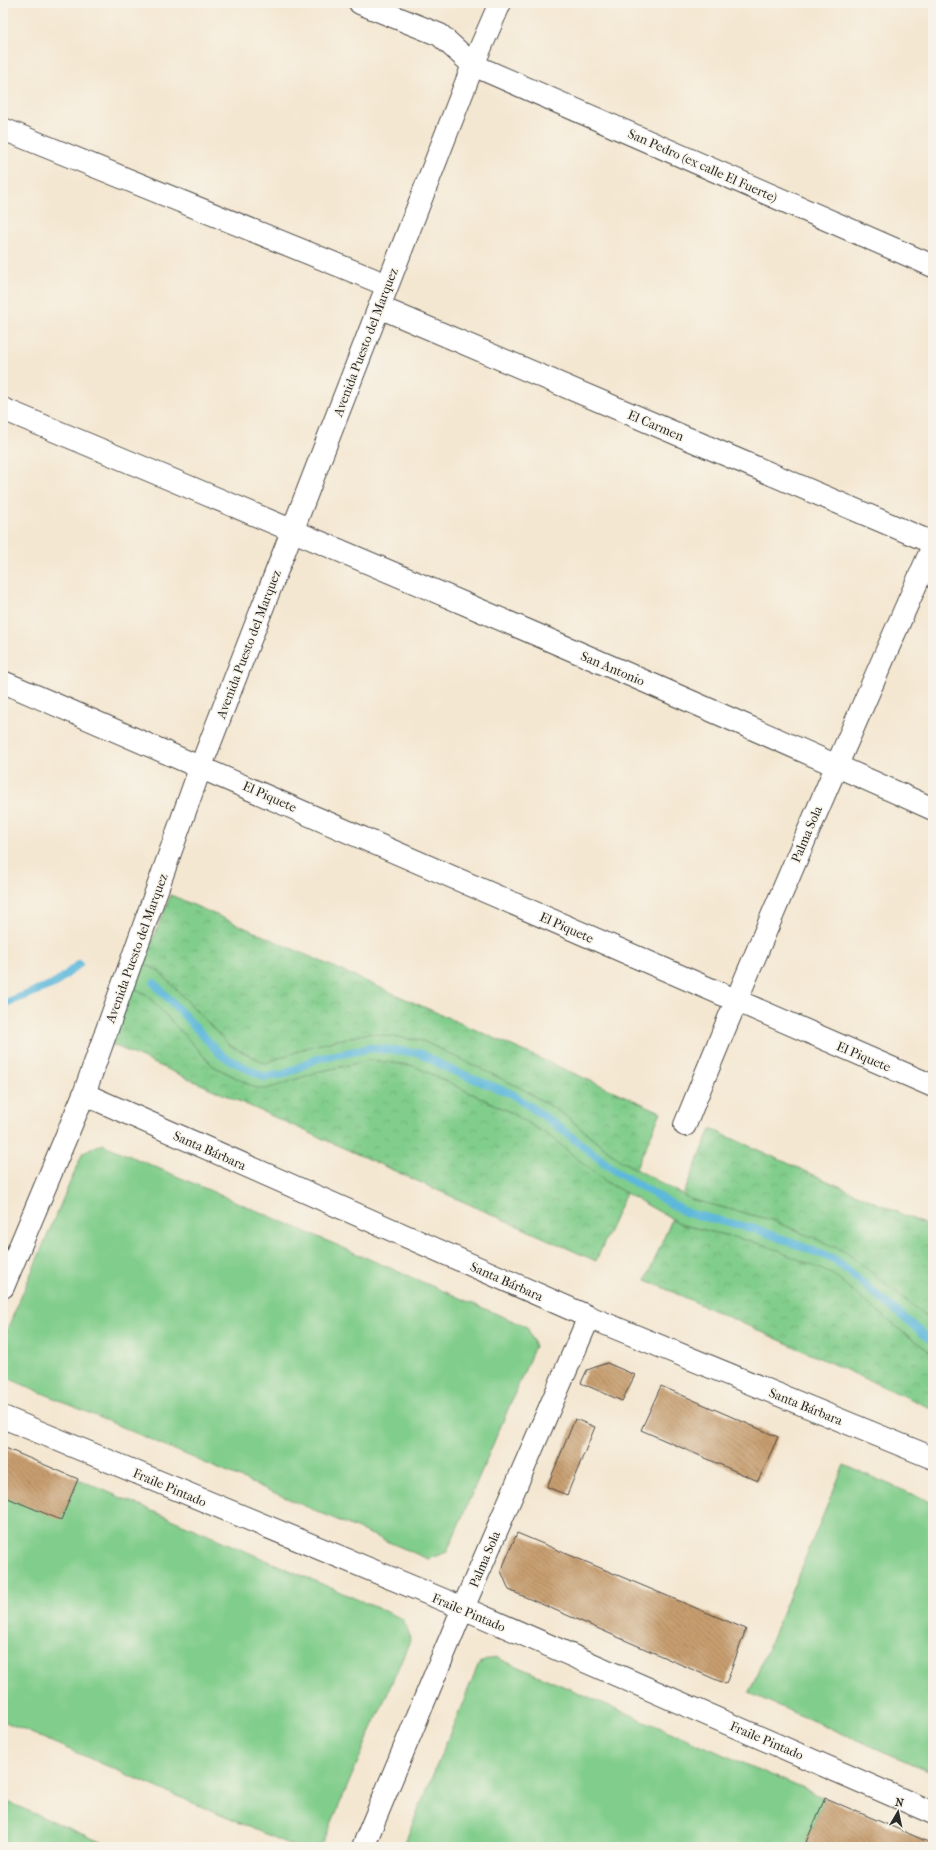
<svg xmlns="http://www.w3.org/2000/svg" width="936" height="1850" font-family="'IM FELL French Canon',serif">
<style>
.green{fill:#81cd8b;stroke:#567c5b}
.park{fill:url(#park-crowns);stroke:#567c5b}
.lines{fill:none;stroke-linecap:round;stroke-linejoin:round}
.stream{stroke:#5db8db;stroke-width:8}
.building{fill:url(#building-back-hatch)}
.minor-casing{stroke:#494744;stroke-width:24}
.minor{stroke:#fff;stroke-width:22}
.labels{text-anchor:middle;stroke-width:3;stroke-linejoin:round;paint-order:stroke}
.street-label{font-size:13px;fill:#2b2b2b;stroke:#f7f3e8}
</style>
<defs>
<pattern id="park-crowns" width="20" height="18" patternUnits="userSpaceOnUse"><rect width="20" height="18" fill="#81cd8b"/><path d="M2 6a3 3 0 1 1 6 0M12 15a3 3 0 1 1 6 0" fill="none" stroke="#70b078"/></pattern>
<pattern id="building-back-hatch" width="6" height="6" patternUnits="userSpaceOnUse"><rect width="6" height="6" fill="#c79e6f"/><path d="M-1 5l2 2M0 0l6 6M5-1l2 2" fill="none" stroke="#a2815b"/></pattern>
</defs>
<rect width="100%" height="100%" fill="#f7f3e8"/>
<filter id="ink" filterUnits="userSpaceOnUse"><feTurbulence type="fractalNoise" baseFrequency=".025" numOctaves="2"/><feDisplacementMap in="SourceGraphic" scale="8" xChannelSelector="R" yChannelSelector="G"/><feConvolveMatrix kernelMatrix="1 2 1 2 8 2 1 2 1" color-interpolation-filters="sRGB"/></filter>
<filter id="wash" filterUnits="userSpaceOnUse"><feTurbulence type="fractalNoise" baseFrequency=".012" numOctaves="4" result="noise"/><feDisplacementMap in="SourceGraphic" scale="16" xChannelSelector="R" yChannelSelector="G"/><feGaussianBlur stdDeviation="0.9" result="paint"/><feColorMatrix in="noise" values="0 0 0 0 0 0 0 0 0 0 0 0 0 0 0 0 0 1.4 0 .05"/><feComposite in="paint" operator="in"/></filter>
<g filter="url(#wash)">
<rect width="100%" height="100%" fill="#f4e7d1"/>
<!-- green -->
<path class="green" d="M 143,963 L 159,971 L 229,1045 L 265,1063 L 312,1046 L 369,1033 L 423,1041 L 519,1087 L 562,1113 L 620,1160 L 690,1199 L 772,1220 L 846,1252 L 933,1322 L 933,1354 L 905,1334 L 765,1245 L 683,1225 L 606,1182 L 548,1135 L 508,1111 L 414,1066 L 371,1060 L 318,1072 L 267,1090 L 258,1089 L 213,1066 L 146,994 L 133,988 Z
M 102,1144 L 527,1327 L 535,1346 L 447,1552 L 428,1559 L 3,1376 L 3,1339 L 83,1152 Z
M 844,1465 L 933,1503 L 933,1773 L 749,1693 Z
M 78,1479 L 403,1619 L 411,1638 L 323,1843 L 313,1847 L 295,1847 L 3,1721 L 3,1496 L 61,1519 Z
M 495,1657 L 825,1798 L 806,1841 L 819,1847 L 403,1847 L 479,1663 Z
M 3,1800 L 112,1847 L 3,1847 Z"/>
<!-- park -->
<path class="park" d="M 171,895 L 661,1112 L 636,1169 L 620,1160 L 562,1113 L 519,1087 L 423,1041 L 369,1033 L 312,1046 L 265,1063 L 229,1045 L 159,971 L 143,963 Z
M 133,988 L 146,994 L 213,1066 L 258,1089 L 267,1089 L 318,1072 L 371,1060 L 414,1066 L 508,1111 L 548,1135 L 606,1182 L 626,1193 L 596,1261 L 111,1044 Z
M 711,1129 L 933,1228 L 933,1322 L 846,1252 L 772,1220 L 690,1199 L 683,1195 Z
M 672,1219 L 683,1225 L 765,1245 L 832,1274 L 905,1334 L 933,1354 L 933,1409 L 646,1280 Z"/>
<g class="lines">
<!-- stream -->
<path class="stream" d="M 154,983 L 222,1056 L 264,1077 L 285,1074 L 316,1059 L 371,1048 L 420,1053 L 449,1069 L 512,1094 L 555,1124 L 618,1173 L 687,1213 L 759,1230 L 834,1259 L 933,1342
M 3,1004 L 56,983 L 79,964"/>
</g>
<g id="blocks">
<!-- building -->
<path class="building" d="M 607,1363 L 635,1375 L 622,1401 L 581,1383 L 587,1370 Z
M 661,1386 L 778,1437 L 758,1481 L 641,1430 Z
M 575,1419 L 595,1427 L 567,1495 L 547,1487 Z
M 3,1447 L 78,1479 L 61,1520 L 3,1496 Z
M 517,1533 L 746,1629 L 726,1684 L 509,1590 L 501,1571 Z
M 825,1798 L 933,1844 L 933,1847 L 819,1847 L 806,1842 Z"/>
</g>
</g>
<g filter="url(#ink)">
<use href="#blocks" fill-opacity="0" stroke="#494744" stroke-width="1"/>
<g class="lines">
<!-- minor casing -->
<g class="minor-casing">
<path id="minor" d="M 360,3 L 440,35 L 473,65 L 933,266
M 3,129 L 387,285
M 379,307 L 933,543
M 3,409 C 314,539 625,670 933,809
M 3,682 C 314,814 622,953 933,1086
M 84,1094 L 589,1317 L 933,1458
M 685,1125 C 764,930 848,738 933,546
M 3,1287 L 84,1094 L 201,766 L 473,65 L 500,3
M 3,1417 L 463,1608 L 933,1813
M 363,1847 L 463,1608 L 589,1317"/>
</g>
<!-- minor -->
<use href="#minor" class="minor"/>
</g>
</g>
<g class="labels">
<!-- street labels -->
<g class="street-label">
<text transform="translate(703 165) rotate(24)" y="5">San Pedro (ex calle El Fuerte)</text>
<text transform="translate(365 342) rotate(-69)" y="5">Avenida Puesto del Marquez</text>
<text transform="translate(656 425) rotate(23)" y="5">El Carmen</text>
<text transform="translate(248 644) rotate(-69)" y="5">Avenida Puesto del Marquez</text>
<text transform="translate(613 668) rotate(23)" y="5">San Antonio</text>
<text transform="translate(270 796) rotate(24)" y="5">El Piquete</text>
<text transform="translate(806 834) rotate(-67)" y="5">Palma Sola</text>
<text transform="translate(567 927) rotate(24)" y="5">El Piquete</text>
<text transform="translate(136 948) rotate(-70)" y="5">Avenida Puesto del Marquez</text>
<text transform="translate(864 1056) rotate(23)" y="5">El Piquete</text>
<text transform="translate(210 1150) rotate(24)" y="5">Santa Bárbara</text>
<text transform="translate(507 1281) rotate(24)" y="5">Santa Bárbara</text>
<text transform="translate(806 1406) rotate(22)" y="5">Santa Bárbara</text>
<text transform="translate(170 1487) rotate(23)" y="5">Fraile Pintado</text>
<text transform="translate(484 1559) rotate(-67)" y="5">Palma Sola</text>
<text transform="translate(469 1612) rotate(23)" y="5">Fraile Pintado</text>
<text transform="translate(767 1740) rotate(23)" y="5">Fraile Pintado</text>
</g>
</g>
<!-- margin -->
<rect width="936" height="1850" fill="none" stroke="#f7f3e8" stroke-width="16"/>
<!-- north arrow -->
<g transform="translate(898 1812) rotate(9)" stroke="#f7f3e8" stroke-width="3" paint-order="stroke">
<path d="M0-3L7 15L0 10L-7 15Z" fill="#2b2b2b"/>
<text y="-6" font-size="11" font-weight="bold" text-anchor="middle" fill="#2b2b2b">N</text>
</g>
</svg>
